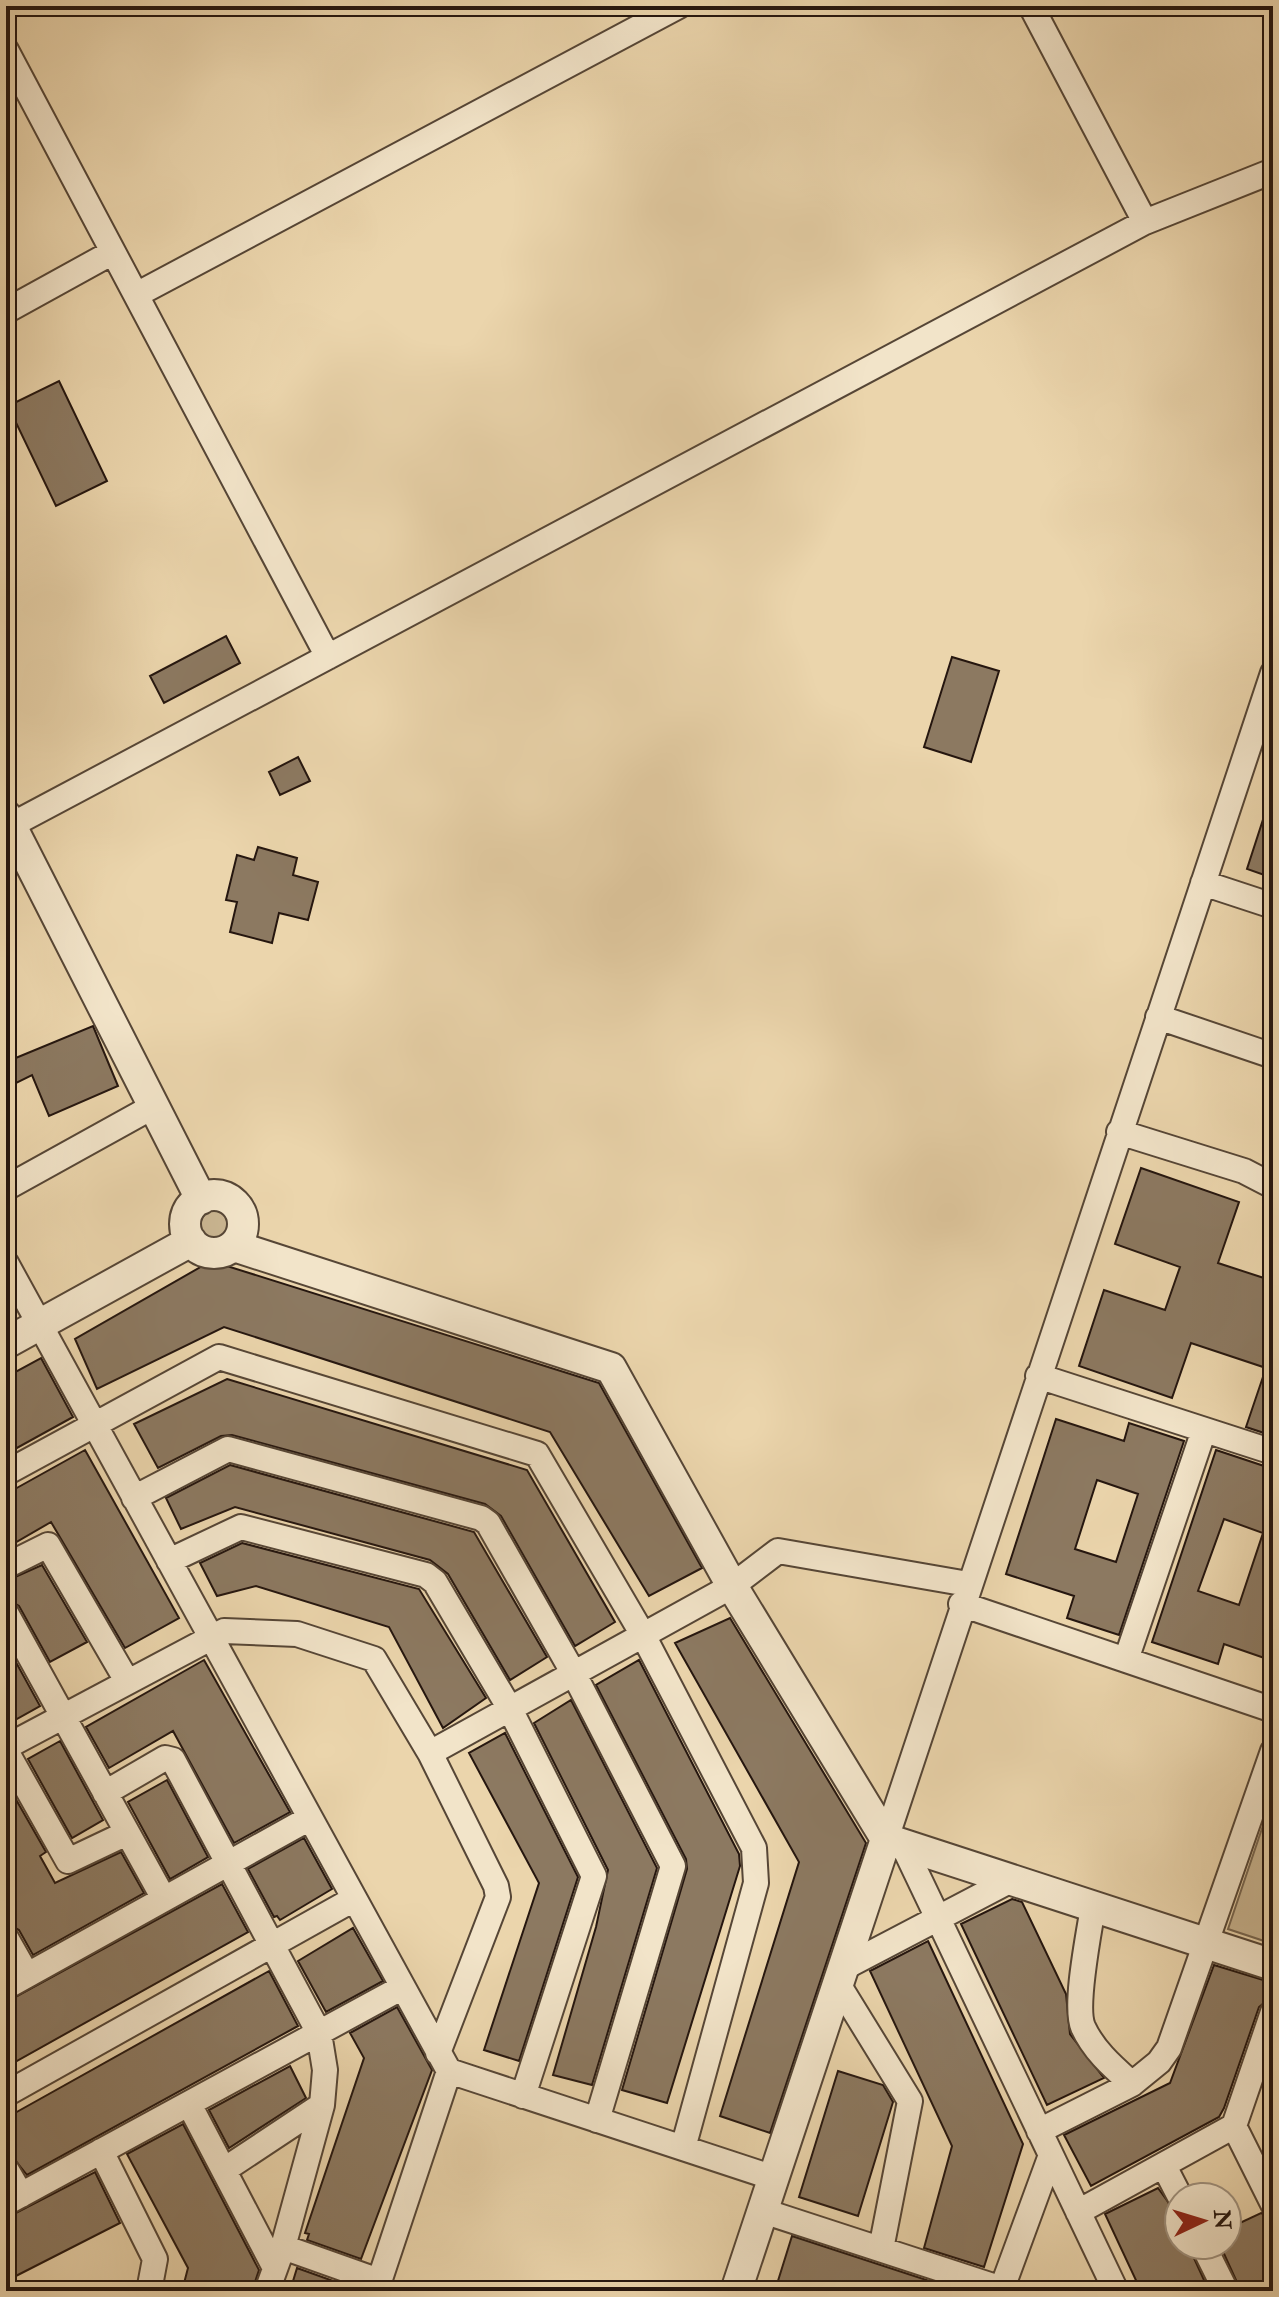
<svg xmlns="http://www.w3.org/2000/svg" width="1279" height="2297" font-family="'IM FELL Double Pica',serif">
<style>
.green{fill:#c9b591;stroke:#776650;stroke-width:2}
.building{fill:#8c7961;stroke:#25160f;stroke-width:2;fill-rule:evenodd}
.lines{fill:none;stroke-linecap:round;stroke-linejoin:round}
.minor-casing{stroke:#564636;stroke-width:28}
.tertiary-casing{stroke:#564636;stroke-width:34}
.minor{stroke:#f2e4c9;stroke-width:24}
.tertiary{stroke:#f2e4c9;stroke-width:30}
</style>
<rect width="100%" height="100%" fill="#ebd5ac"/>
<filter id="stains"><feTurbulence type="fractalNoise" baseFrequency=".0025" numOctaves="4"/><feColorMatrix values="0 0 0 0 .2 0 0 0 0 .09 0 0 0 0 .02 0 0 0 .5 -.17"/></filter>
<radialGradient id="worn" r=".72"><stop offset=".6" stop-color="#630" stop-opacity="0"/><stop offset="1" stop-color="#630" stop-opacity=".3"/></radialGradient>
<!-- green -->
<path class="green" d="M200 1226a16 16 0 1 1 32 0a16 16 0 1 1-32 0Z
M 1273,1796 L 1273,1944 L 1228,1929 Z"/>
<!-- building -->
<path class="building" d="M 59,381 L 107,481 L 56,506 L 8,406 Z
M 226,636 L 240,663 L 164,703 L 150,676 Z
M 952,657 L 999,671 L 971,762 L 924,747 Z
M 298,757 L 310,781 L 280,795 L 269,772 Z
M 1270,798 L 1273,798 L 1273,878 L 1247,869 Z
M 258,847 L 297,858 L 293,875 L 318,882 L 308,920 L 279,913 L 272,943 L 230,932 L 237,902 L 226,900 L 237,855 L 254,860 Z
M 93,1026 L 118,1086 L 49,1116 L 32,1075 L 6,1088 L 6,1062 Z
M 1141,1168 L 1239,1202 L 1218,1263 L 1273,1281 L 1273,1436 L 1246,1427 L 1266,1368 L 1191,1343 L 1172,1398 L 1079,1366 L 1104,1290 L 1165,1310 L 1180,1267 L 1115,1244 Z
M 211,1261 L 599,1383 L 702,1568 L 649,1596 L 550,1432 L 224,1327 L 97,1389 L 75,1339 Z
M 41,1358 L 73,1417 L 6,1454 L 6,1377 Z
M 227,1379 L 527,1470 L 615,1622 L 575,1646 L 501,1516 L 485,1504 L 232,1435 L 221,1436 L 158,1468 L 134,1424 Z
M 1056,1419 L 1124,1441 L 1129,1423 L 1184,1441 L 1119,1635 L 1067,1618 L 1074,1596 L 1006,1574 ZM 1097,1480 L 1138,1494 L 1116,1562 L 1075,1549 Z
M 85,1450 L 179,1618 L 125,1648 L 51,1522 L 6,1548 L 6,1494 Z
M 1216,1450 L 1273,1469 L 1273,1661 L 1224,1644 L 1218,1664 L 1152,1642 ZM 1224,1519 L 1263,1533 L 1239,1605 L 1198,1591 Z
M 230,1465 L 474,1532 L 547,1657 L 510,1680 L 448,1574 L 430,1560 L 235,1507 L 181,1529 L 166,1498 Z
M 242,1543 L 419,1589 L 486,1698 L 443,1728 L 389,1627 L 256,1586 L 217,1596 L 200,1563 Z
M 42,1565 L 87,1642 L 50,1662 L 19,1606 L 6,1598 L 6,1581 Z
M 730,1618 L 866,1843 L 770,2133 L 720,2116 L 799,1862 L 675,1643 Z
M 6,1644 L 40,1706 L 6,1725 Z
M 204,1660 L 290,1812 L 234,1843 L 173,1731 L 109,1768 L 86,1727 Z
M 639,1660 L 739,1854 L 740,1866 L 667,2103 L 622,2090 L 687,1869 L 686,1859 L 596,1685 Z
M 571,1700 L 657,1868 L 592,2085 L 553,2075 L 596,1927 L 608,1870 L 534,1723 Z
M 505,1733 L 578,1877 L 519,2061 L 484,2050 L 539,1883 L 469,1753 Z
M 60,1741 L 103,1820 L 72,1838 L 28,1759 Z
M 167,1780 L 208,1857 L 170,1879 L 128,1802 Z
M 6,1782 L 46,1852 L 40,1856 L 55,1883 L 121,1852 L 144,1893 L 33,1955 L 19,1930 L 6,1923 Z
M 304,1838 L 332,1889 L 280,1920 L 277,1916 L 274,1917 L 248,1869 Z
M 222,1884 L 248,1932 L 6,2067 L 6,2002 Z
M 1012,1899 L 1022,1902 L 1066,1994 L 1070,2034 L 1104,2078 L 1047,2105 L 961,1924 Z
M 353,1928 L 383,1981 L 326,2012 L 298,1961 Z
M 928,1941 L 1023,2144 L 984,2267 L 924,2248 L 952,2146 L 870,1971 Z
M 1214,1965 L 1273,1983 L 1270,1998 L 1259,2007 L 1224,2108 L 1219,2117 L 1091,2186 L 1064,2135 L 1170,2083 Z
M 269,1971 L 298,2026 L 27,2175 L 11,2155 L 6,2147 L 6,2118 Z
M 397,2007 L 432,2070 L 361,2259 L 307,2240 L 309,2234 L 305,2233 L 364,2058 L 350,2033 Z
M 290,2066 L 306,2098 L 229,2148 L 209,2110 Z
M 838,2071 L 883,2085 L 893,2102 L 858,2216 L 799,2197 Z
M 183,2124 L 259,2270 L 252,2291 L 182,2291 L 188,2268 L 127,2154 Z
M 95,2172 L 120,2223 L 6,2281 L 6,2218 Z
M 1158,2188 L 1179,2217 L 1179,2245 L 1188,2245 L 1209,2291 L 1141,2291 L 1105,2214 Z
M 1261,2213 L 1273,2219 L 1273,2291 L 1241,2291 L 1220,2245 L 1227,2245 L 1227,2229 Z
M 792,2236 L 960,2291 L 799,2291 L 777,2284 Z
M 297,2268 L 361,2291 L 290,2291 Z"/>
<g class="lines">
<!-- minor casing -->
<g class="minor-casing">
<path id="minor" d="M 1031,6 L 1145,222
M 6,50 L 328,657
M 136,295 L 679,6
M 6,311 L 113,252
M 6,828 L 1145,222 L 1273,171
M 1203,883 L 1273,906
M 1158,1017 L 1273,1056
M 1119,1132 L 1244,1171 L 1273,1186
M 6,1188 L 154,1106
M 6,1263 L 449,2071 L 774,2178
M 1038,1376 L 1273,1452
M 6,1473 L 219,1357 L 537,1454 L 643,1635 L 754,1848 L 756,1883 L 683,2148
M 134,1498 L 228,1449 L 481,1518 L 488,1523 L 574,1674 L 673,1866 L 597,2120
M 169,1561 L 241,1527 L 426,1575 L 435,1582 L 510,1709 L 594,1876 L 523,2096
M 6,1566 L 48,1545 L 127,1681
M 961,1604 L 1273,1710
M 6,1613 L 164,1899
M 1126,1660 L 1204,1430
M 6,1747 L 224,1631 L 297,1634 L 374,1659 L 430,1753 L 496,1886 L 498,1897 L 438,2053
M 6,1751 L 68,1861 L 127,1833
M 430,1753 L 732,1586 L 778,1551 L 968,1584
M 105,1793 L 165,1758 L 173,1760 L 319,2033 L 325,2070 L 322,2105 L 283,2247 L 267,2291
M 886,1839 L 1273,673
M 902,1843 L 1116,2291
M 6,1938 L 27,1975
M 843,1968 L 1011,1880
M 838,1984 L 910,2101 L 881,2249
M 6,1987 L 310,1818
M 1132,2084 L 1159,2062 L 1169,2048 L 1273,1751
M 6,2094 L 354,1899
M 189,2104 L 275,2268
M 1234,2126 L 1273,2204
M 1039,2131 L 1132,2084 C 1113,2067 1094,2051 1083,2027 C 1074,2006 1089,1933 1093,1907
M 101,2151 L 155,2259 L 149,2291
M 1164,2166 L 1180,2197
M 6,2169 L 21,2195
M 224,2170 L 322,2105
M 6,2203 L 403,1987
M 763,2211 L 1002,2289
M 1078,2212 L 1234,2126 L 1273,2012
M 1203,2245 L 1226,2291
M 283,2247 L 379,2281
M 376,2291 L 449,2071
M 1001,2291 L 1051,2155"/>
</g>
<!-- tertiary casing -->
<g class="tertiary-casing">
<path id="tertiary" d="M 6,816 L 201,1199
M185 1224a29 29 0 1 1 58 0a29 29 0 1 1-58 0Z
M 234,1246 L 611,1368 L 732,1586 L 886,1839 L 1273,1965
M 6,1343 L 191,1241
M 736,2291 L 886,1839"/>
</g>
<!-- minor -->
<use href="#minor" class="minor"/>
<!-- tertiary -->
<use href="#tertiary" class="tertiary"/>
</g>
<!-- margin -->
<rect width="1279" height="2297" fill="none" stroke="#ebd5ac" stroke-width="32"/>
<rect x="8" y="8" width="1263" height="2281" fill="none" stroke="#25160f" stroke-width="4"/>
<rect x="16" y="16" width="1247" height="2265" fill="none" stroke="#25160f" stroke-width="2"/>
<!-- north arrow -->
<g transform="translate(1203 2221) rotate(86)"><circle r="38" fill="#f2e4c9" stroke="#a0927f" stroke-width="2"/>
<path d="M0-6L14 30L0 20L-14 30Z" fill="#8f2418"/>
<text y="-12" font-size="22" font-weight="bold" text-anchor="middle" fill="#25160f">N</text>
</g>
<rect width="100%" height="100%" filter="url(#stains)"/>
<rect width="100%" height="100%" fill="url(#worn)"/>
</svg>
